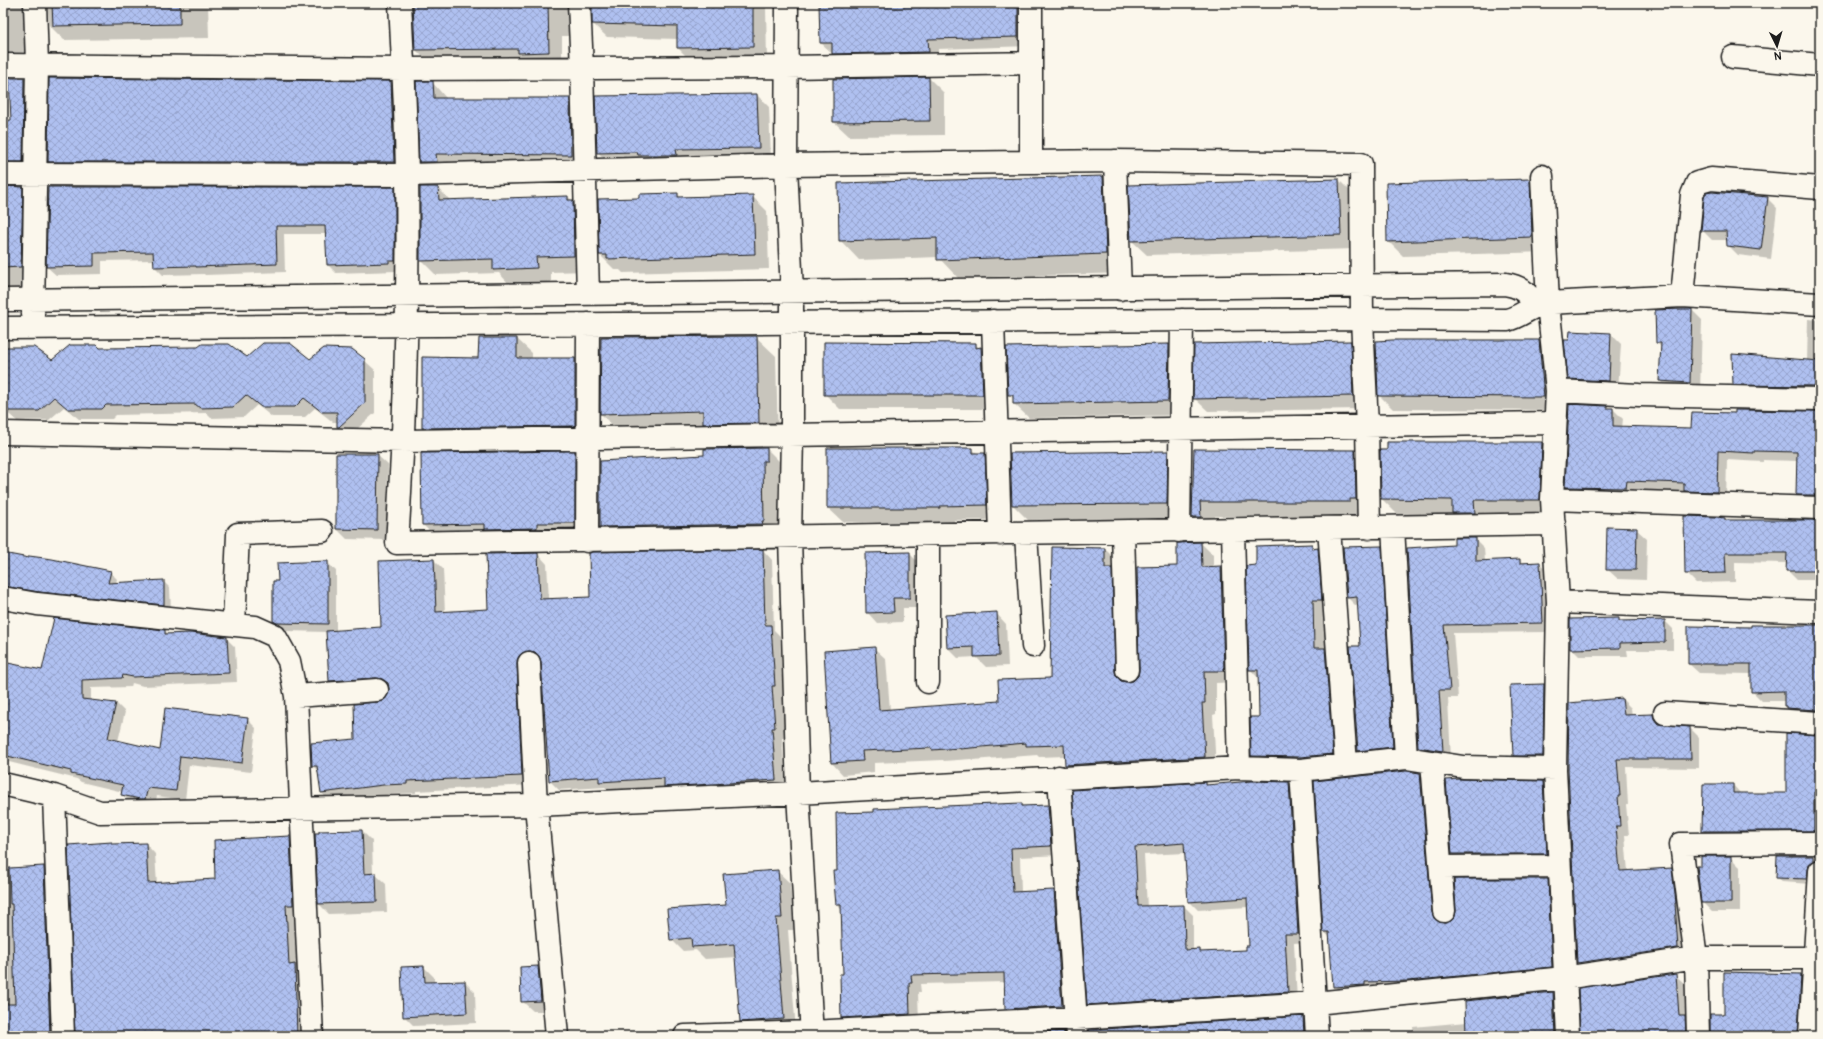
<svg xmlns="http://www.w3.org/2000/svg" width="1823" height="1039" font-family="Pangolin,sans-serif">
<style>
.shadow{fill:#0003;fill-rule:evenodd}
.building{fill:url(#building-cross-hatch);stroke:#1c1c1c;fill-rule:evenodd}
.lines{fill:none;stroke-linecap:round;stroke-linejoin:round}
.street-casing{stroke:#1c1c1c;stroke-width:25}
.street{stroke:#fbf7ec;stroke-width:22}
</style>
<defs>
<pattern id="building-cross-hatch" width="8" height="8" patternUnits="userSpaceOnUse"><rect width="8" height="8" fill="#afc0f0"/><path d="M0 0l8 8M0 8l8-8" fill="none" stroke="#96a4cd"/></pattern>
</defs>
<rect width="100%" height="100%" fill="#fbf7ec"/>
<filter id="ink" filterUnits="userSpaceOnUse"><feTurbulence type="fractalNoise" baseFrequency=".025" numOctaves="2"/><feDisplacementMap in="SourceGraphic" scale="8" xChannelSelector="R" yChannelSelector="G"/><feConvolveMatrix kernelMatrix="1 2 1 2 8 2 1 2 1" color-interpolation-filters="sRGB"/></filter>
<g filter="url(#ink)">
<!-- shadow -->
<path class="shadow" d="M 3,3 L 208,3 L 209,38 L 64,40 L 49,25 L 48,5 L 43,6 L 35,63 L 3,63 Z
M 414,3 L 584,3 L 580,36 L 562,36 L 562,65 L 429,63 L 416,50 Z
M 592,3 L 764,3 L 766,6 L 767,61 L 692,62 L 678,48 L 678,39 L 607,37 L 593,24 Z
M 820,3 L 1033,3 L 1028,46 L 938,49 L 938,62 L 843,63 L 821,43 Z
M 929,78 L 944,93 L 944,135 L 849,136 L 834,122 Z
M 24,79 L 29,84 L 27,166 L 10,166 L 5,161 L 3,122 L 12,121 Z
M 391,82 L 405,96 L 407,176 L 63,175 L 49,161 Z
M 432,82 L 447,99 L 570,99 L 585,114 L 586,169 L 435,177 L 420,162 Z
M 757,95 L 769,107 L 771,160 L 610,165 L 598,152 Z
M 1103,177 L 1122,196 L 1125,273 L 958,278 L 938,257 L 859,260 L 840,240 Z
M 1339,180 L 1354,195 L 1355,249 L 1147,255 L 1132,241 Z
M 1529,180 L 1544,195 L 1547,252 L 1403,256 L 1388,241 Z
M 3,188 L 22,188 L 32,198 L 31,291 L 3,291 Z
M 49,188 L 394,188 L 403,197 L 397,271 L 336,273 L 328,265 L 327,234 L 284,234 L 285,272 L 205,275 L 204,274 L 163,275 L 155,267 L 154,260 L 102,261 L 102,274 L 56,275 L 47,267 Z
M 438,188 L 450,200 L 568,197 L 588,216 L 589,271 L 551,272 L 551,283 L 509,284 L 499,273 L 436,275 L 421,260 Z
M 677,194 L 681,198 L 752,196 L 767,211 L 769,269 L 623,273 L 620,270 L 615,270 L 600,255 L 640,199 Z
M 1767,198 L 1777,208 L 1771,259 L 1738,255 L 1728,245 L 1727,240 L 1712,240 L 1702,230 Z
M 1692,310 L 1702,320 L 1700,393 L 1670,391 L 1660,381 L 1662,348 L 1657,343 Z
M 1808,319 L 1820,320 L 1820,395 L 1744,394 L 1734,384 L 1807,361 Z
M 1611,334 L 1621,344 L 1618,391 L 1579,389 L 1569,379 Z
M 756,337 L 776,356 L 778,442 L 620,433 L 601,414 Z
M 517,339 L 532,353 L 532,359 L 575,359 L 590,374 L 590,440 L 437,443 L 423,428 L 479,359 Z
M 1539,341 L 1552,355 L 1557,410 L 1393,409 L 1379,395 Z
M 1350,342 L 1363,355 L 1366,409 L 1208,411 L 1194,398 Z
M 975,344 L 996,363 L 997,409 L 840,409 L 825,394 Z
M 1169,345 L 1184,360 L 1183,415 L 1029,418 L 1014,404 L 1014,399 L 1009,394 Z
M 100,349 L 247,358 L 364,360 L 375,370 L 375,413 L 348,437 L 338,427 L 338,422 L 333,422 L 315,408 L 305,417 L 272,417 L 257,405 L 244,417 L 211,418 L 206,413 L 116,415 L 112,419 L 79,419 L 64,407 L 49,420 L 17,421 L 3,409 L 3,352 L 52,361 Z
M 1607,407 L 1613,409 L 1623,419 L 1622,428 L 1692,429 L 1736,414 L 1820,412 L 1820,505 L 1807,504 L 1797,494 L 1798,461 L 1763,460 L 1763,462 L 1727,460 L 1726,501 L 1694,500 L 1686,492 L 1636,491 L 1636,498 L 1576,496 L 1566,487 Z
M 1542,443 L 1557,458 L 1554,514 L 1468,528 L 1455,514 L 1397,514 L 1382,499 L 1388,451 Z
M 767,449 L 782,464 L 782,476 L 778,476 L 779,535 L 616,542 L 601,527 L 705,456 Z
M 972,449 L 978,454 L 984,454 L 999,469 L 1001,520 L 954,520 L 954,523 L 843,522 L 828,508 Z
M 1195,450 L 1355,451 L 1370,466 L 1364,517 L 1215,516 L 1215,532 L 1208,532 L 1193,517 Z
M 575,452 L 594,471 L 594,542 L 443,544 L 423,525 Z
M 1167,452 L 1182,467 L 1181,518 L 1028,520 L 1013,505 Z
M 377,455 L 388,465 L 386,540 L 347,539 L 337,529 Z
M 1724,519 L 1727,522 L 1820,521 L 1820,580 L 1797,580 L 1787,570 L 1788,563 L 1735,562 L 1735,582 L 1696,583 L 1686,573 Z
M 1636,529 L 1647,539 L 1646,580 L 1618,579 L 1607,569 Z
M 1475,539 L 1484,548 L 1485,561 L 1519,560 L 1524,564 L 1540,564 L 1549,572 L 1552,632 L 1453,633 L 1458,698 L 1448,698 L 1451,760 L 1428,756 L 1419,747 L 1455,546 Z
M 1201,543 L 1213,555 L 1213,568 L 1221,567 L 1233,579 L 1235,682 L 1216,683 L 1216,714 L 1213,715 L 1216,769 L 1077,777 L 1066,765 L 1065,756 L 1039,757 L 1037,755 L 973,760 L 971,759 L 944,761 L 943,760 L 874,763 L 874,772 L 843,775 L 832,763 L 874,648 L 886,659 L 890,710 L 1000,702 L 1051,679 L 1105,549 L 1117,561 L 1123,581 L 1126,683 L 1134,682 L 1139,677 L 1178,567 Z
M 1311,545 L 1332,564 L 1346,768 L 1266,770 L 1252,755 L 1260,718 L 1259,679 L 1250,669 L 1257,566 Z
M 1381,547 L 1389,554 L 1400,755 L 1367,758 L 1359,751 L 1361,647 L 1358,605 L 1356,606 L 1348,598 Z
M 763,550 L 772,560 L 774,630 L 780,636 L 785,738 L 782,738 L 786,790 L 610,792 L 605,787 L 559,790 L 550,781 L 542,661 L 539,660 L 531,785 L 416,791 L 416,793 L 393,794 L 331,803 L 322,793 L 319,772 L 313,766 L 356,740 L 379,703 L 385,701 L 389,695 L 390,687 L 340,690 L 330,681 L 327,632 L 286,631 L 274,621 L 279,582 L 327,562 L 336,571 L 336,631 L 382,628 L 434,560 L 443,569 L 445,613 L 489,610 L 538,554 L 547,564 L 549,600 L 591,598 Z
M 909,553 L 919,563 L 920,608 L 903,608 L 903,622 L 877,623 L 867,612 Z
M 3,554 L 110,572 L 117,579 L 116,583 L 163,581 L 170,588 L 171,611 L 3,595 Z
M 996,613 L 1006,624 L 1008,666 L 986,667 L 976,657 L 958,658 L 948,648 Z
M 3,614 L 7,618 L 3,637 Z
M 1619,619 L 1621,622 L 1665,621 L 1673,629 L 1673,650 L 1627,650 L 1628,656 L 1579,656 L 1571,648 L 1571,620 Z
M 1820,626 L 1820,719 L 1796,718 L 1785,705 L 1785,701 L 1762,701 L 1752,691 L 1752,674 L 1699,673 L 1689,664 L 1752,628 Z
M 165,631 L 169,635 L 226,638 L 235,647 L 237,682 L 143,686 L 132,683 L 131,687 L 91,688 L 91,701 L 116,703 L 125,712 L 118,741 L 161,751 L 247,719 L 256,728 L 251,772 L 189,765 L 185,800 L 157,796 L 154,807 L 131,803 L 122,794 L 123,792 L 81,782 L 77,779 L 9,762 L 8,767 L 3,765 L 3,663 L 43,671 Z
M 1544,685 L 1554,695 L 1552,766 L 1524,765 L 1514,755 Z
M 1622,699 L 1631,708 L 1632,716 L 1652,715 L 1662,725 L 1690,728 L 1699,737 L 1699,768 L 1626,767 L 1628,805 L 1626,805 L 1629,835 L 1625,835 L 1628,872 L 1671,869 L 1680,878 L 1687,957 L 1587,972 L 1578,963 L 1569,769 Z
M 1787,734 L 1820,736 L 1820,840 L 1712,841 L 1703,831 L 1733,785 L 1741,794 L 1787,794 Z
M 1420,774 L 1430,784 L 1441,923 L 1446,924 L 1547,880 L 1557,890 L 1562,976 L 1344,996 L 1334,986 L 1331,938 L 1324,932 Z
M 1543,782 L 1556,795 L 1559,866 L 1466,867 L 1453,854 Z
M 1206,783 L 1208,786 L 1289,783 L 1298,792 L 1307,942 L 1294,943 L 1297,1001 L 1097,1013 L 1088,1004 L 1074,791 ZM 1186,853 L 1189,901 L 1198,910 L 1248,907 L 1250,947 L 1247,951 L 1202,953 L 1200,950 L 1193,950 L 1193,915 L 1184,906 L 1147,907 L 1144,855 Z
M 1022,804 L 1024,807 L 1048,806 L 1057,815 L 1060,855 L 1020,857 L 1021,892 L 1054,891 L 1063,900 L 1071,1015 L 1015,1018 L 1006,1009 L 1005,982 L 920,984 L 921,992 L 918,992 L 919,1023 L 851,1027 L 842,1017 L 844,975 L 842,910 L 837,905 Z
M 362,831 L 372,841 L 373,874 L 375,874 L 386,884 L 387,912 L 329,914 L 319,904 Z
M 290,837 L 300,847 L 308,1036 L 75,1036 L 111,843 L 113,845 L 146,844 L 155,854 L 157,884 L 216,880 Z
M 1730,857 L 1740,867 L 1740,912 L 1712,912 L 1702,902 L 1702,867 Z
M 1778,857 L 1814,857 L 1819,861 L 1811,884 L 1782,882 L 1777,878 Z
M 44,867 L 53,877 L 59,1036 L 3,1036 L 3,869 Z
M 777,871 L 790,883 L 794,930 L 788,930 L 796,1031 L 754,1033 L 741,1021 L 736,957 L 705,959 L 696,950 L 683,951 L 671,939 L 727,906 Z
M 424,967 L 434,977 L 434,983 L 465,982 L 475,992 L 476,1023 L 414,1026 L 404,1016 L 402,968 Z
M 538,967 L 548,977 L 551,1011 L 533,1011 L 522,1001 Z
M 1675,975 L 1685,984 L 1687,1019 L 1694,1036 L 1581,1036 Z
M 1801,975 L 1810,984 L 1807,1036 L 1710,1036 L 1725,1015 Z
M 1553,993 L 1562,1002 L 1564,1036 L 1414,1036 L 1413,1027 L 1467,1022 Z
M 1303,1017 L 1311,1025 L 1312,1036 L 1090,1036 Z
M 1064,1032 L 1068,1036 L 991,1036 Z"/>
<!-- building -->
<path class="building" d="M 52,3 L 180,3 L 180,24 L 53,26 Z
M 413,3 L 548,3 L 549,52 L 518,53 L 518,49 L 415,50 Z
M 592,3 L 753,3 L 753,47 L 677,48 L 677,26 L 592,24 Z
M 819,3 L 1018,3 L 1018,37 L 928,39 L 929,52 L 832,54 L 832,43 L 820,43 Z
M 929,77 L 930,121 L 833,122 L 833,79 Z
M 9,78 L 24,78 L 23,162 L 4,162 L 3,121 L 11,120 Z
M 49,78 L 391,81 L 394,162 L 48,162 Z
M 416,81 L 433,81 L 434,98 L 570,98 L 571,155 L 436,154 L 437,162 L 419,162 Z
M 757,94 L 759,148 L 676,149 L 677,155 L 638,155 L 637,152 L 597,153 L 595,96 Z
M 1103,176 L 1106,254 L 937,260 L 937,238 L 839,241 L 838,183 Z
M 1339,179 L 1341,235 L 1131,241 L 1128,185 Z
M 1530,179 L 1532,237 L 1387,242 L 1386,183 Z
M 3,186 L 23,187 L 21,267 L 3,268 Z
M 48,187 L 395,187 L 395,261 L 389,261 L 389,263 L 327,265 L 325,226 L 276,226 L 277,264 L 196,267 L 196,266 L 154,267 L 153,252 L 94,253 L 94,266 L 46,267 Z
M 420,187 L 438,187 L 439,200 L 568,196 L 568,200 L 573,200 L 574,256 L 536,257 L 537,268 L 493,270 L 493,259 L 420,261 Z
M 1712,192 L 1768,197 L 1761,250 L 1727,246 L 1726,231 L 1701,231 L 1704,198 L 1706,193 Z
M 678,193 L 678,197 L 753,195 L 755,254 L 607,259 L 607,255 L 599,255 L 598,199 L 639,198 L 639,194 Z
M 1682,309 L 1692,309 L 1690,383 L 1659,381 L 1661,343 L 1656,343 L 1655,310 Z
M 1570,331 L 1611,333 L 1609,381 L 1568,379 L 1564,340 L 1569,340 Z
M 757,336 L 759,423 L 703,424 L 703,411 L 600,414 L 601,337 Z
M 479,338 L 517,338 L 517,358 L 575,358 L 575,426 L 422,428 L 422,357 L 478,358 Z
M 1392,340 L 1539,340 L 1544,397 L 1378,396 L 1376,341 Z
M 1351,341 L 1353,396 L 1193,399 L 1194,344 Z
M 824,342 L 976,343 L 976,348 L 981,347 L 983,395 L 824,395 Z
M 263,343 L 290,343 L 310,359 L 324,348 L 352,349 L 365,359 L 365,403 L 339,427 L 337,427 L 337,412 L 322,412 L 304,398 L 295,407 L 261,407 L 246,395 L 233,407 L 200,408 L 195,404 L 106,405 L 102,409 L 68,409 L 54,397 L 39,411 L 3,411 L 3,347 L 34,347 L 52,360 L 70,345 L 97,345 L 100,348 L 198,347 L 202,344 L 229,344 L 247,357 Z
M 1169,344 L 1168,401 L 1013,404 L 1013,395 L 1008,395 L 1006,347 Z
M 1732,354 L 1820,361 L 1820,386 L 1733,385 Z
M 1569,404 L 1607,406 L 1607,408 L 1613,408 L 1613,426 L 1691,428 L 1692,412 L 1735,413 L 1735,410 L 1820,411 L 1820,495 L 1796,495 L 1797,452 L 1754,451 L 1754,453 L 1718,451 L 1717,492 L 1684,491 L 1684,483 L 1627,481 L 1626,488 L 1565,487 Z
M 1387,442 L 1542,442 L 1540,500 L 1474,500 L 1475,513 L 1452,513 L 1452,500 L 1381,499 L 1380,450 L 1387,450 Z
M 767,448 L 767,461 L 763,461 L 764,521 L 762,521 L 763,524 L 600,527 L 600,461 L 704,455 L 704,449 Z
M 827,448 L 973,448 L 973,453 L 985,453 L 987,505 L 940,506 L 940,508 L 827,508 Z
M 1194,449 L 1355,450 L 1356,499 L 1350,499 L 1350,502 L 1200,502 L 1201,517 L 1192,517 Z
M 575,451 L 575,523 L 537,523 L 537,528 L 485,529 L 485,524 L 422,525 L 421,453 Z
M 1168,451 L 1167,504 L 1012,505 L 1010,453 Z
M 336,454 L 378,454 L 377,530 L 336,529 Z
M 1684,516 L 1716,517 L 1725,518 L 1725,520 L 1820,520 L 1820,571 L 1786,571 L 1787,553 L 1725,553 L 1726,573 L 1685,574 Z
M 1607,527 L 1637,528 L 1636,570 L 1606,570 Z
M 1454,538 L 1476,538 L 1476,561 L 1520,559 L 1520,563 L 1540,562 L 1543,623 L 1444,625 L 1450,690 L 1439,690 L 1443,751 L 1418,747 L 1407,548 L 1454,545 Z
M 1201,542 L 1202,567 L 1221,566 L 1224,671 L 1204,671 L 1205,703 L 1202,703 L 1205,757 L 1065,765 L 1064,745 L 1026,746 L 1026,743 L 960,749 L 960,748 L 932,750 L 931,748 L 862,751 L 863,761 L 831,763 L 824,651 L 875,647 L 879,710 L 999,701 L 998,680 L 1050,678 L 1052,547 L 1105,548 L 1105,568 L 1112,568 L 1115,671 L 1116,676 L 1121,681 L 1128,682 L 1133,681 L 1138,676 L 1139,670 L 1137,567 L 1177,566 L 1177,543 Z
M 1312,544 L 1312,549 L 1318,548 L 1322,600 L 1313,600 L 1314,648 L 1325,648 L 1333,754 L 1300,757 L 1251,756 L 1250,717 L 1259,717 L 1258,670 L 1249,670 L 1246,566 L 1256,565 L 1256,546 Z
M 1382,546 L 1393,747 L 1358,751 L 1350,646 L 1360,646 L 1357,597 L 1347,598 L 1343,547 Z
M 763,549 L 765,625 L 771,625 L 775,686 L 772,686 L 775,728 L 772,728 L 776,780 L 664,787 L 664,778 L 599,782 L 599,777 L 549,781 L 541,662 L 539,656 L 535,652 L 529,651 L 522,653 L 518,658 L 517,664 L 522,776 L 407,781 L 407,784 L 383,785 L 321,793 L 317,766 L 312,766 L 311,743 L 355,739 L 354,704 L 378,702 L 384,700 L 388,695 L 389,689 L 388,683 L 382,679 L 376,678 L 329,681 L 326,631 L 381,627 L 379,561 L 434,559 L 436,612 L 488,609 L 486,554 L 538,553 L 540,599 L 590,597 L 589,553 L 592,552 Z
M 910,552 L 910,598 L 893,598 L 894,612 L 866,613 L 865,553 Z
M 3,553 L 29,558 L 29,556 L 52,559 L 111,571 L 108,583 L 164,580 L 164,605 L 39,592 L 3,586 Z
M 328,561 L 328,624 L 277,623 L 273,621 L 273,581 L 278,581 L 277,563 Z
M 997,612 L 999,656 L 974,657 L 974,647 L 947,648 L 945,615 Z
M 54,618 L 165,630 L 165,634 L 190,633 L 227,637 L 229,673 L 133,677 L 123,675 L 122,678 L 82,680 L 82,699 L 116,703 L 108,738 L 160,750 L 165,708 L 248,718 L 242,763 L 180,756 L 176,791 L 148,788 L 145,799 L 140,799 L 121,795 L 123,785 L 71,774 L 71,771 L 3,755 L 3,662 L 42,670 Z
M 1619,618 L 1619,621 L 1665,620 L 1665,642 L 1620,643 L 1620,648 L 1570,649 L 1570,619 Z
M 1751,625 L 1820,625 L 1820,706 L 1817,706 L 1817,710 L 1786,708 L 1786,706 L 1784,706 L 1784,691 L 1751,692 L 1751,664 L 1688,664 L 1688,626 L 1751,627 Z
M 1544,684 L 1543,756 L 1513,756 L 1510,685 Z
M 1622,698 L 1624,715 L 1653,714 L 1654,719 L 1658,724 L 1690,727 L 1691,759 L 1617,759 L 1620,796 L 1618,796 L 1620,826 L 1616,826 L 1620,871 L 1672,868 L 1676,903 L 1675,903 L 1678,948 L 1577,963 L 1568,769 L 1569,703 Z
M 1786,733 L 1817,735 L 1817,792 L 1814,792 L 1814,831 L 1702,831 L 1703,784 L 1733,784 L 1733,793 L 1786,793 Z
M 1406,771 L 1420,773 L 1432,912 L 1434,918 L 1439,922 L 1445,923 L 1451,921 L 1455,917 L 1456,910 L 1454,879 L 1548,879 L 1552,967 L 1408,981 L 1365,982 L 1365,985 L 1333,987 L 1329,932 L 1323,932 L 1314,781 Z
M 1460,779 L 1543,781 L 1547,854 L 1452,854 L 1446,780 Z
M 1252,781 L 1289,782 L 1298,934 L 1285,934 L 1288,992 L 1087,1005 L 1072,790 L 1206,782 L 1206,785 ZM 1184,843 L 1188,902 L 1247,898 L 1249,946 L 1246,946 L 1246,950 L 1200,952 L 1200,949 L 1185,950 L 1184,905 L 1138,906 L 1135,847 Z
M 1022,803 L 1022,806 L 1048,805 L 1051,846 L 1011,848 L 1013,892 L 1054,890 L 1062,1006 L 1005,1009 L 1004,973 L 911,975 L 912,983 L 909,983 L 910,1014 L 841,1018 L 840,974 L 843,974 L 841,905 L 836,905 L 833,871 L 837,871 L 836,813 L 874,812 L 874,809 L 919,807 Z
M 362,830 L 364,874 L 376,873 L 377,902 L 318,904 L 315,833 L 319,833 L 319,831 Z
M 290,836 L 293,905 L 286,905 L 289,965 L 295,964 L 297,1036 L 75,1036 L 68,845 L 112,842 L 112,844 L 146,843 L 148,883 L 215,879 L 214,840 Z
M 1701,856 L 1731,856 L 1731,903 L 1701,903 L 1697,866 L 1701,866 Z
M 1777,856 L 1813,856 L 1813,861 L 1809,864 L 1808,870 L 1807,879 L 1776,878 Z
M 44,866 L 50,1036 L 3,1036 L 3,1004 L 15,1004 L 12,904 L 10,904 L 9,868 Z
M 778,870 L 782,918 L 776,918 L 784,1019 L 740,1022 L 734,944 L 692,947 L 691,938 L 670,940 L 667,909 L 726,905 L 723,874 Z
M 424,966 L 425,982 L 465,981 L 467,1013 L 403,1017 L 401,967 Z
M 538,966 L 541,1001 L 521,1002 L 520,967 Z
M 1724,972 L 1801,974 L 1798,1036 L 1710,1036 L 1710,1014 L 1724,1014 Z
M 1676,974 L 1679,1016 L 1685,1016 L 1686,1036 L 1580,1036 L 1578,988 Z
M 1553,992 L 1555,1036 L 1466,1036 L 1465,1001 Z
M 1303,1016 L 1304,1036 L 1232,1036 L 1232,1034 L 1182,1036 L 1089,1036 L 1089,1030 Z
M 1064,1031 L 1064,1036 L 1006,1036 L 1006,1034 Z"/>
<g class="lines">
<!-- street casing -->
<g class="street-casing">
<path id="street" d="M 400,3 C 403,60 406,118 407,175 C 409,298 405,421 397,543 L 1554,524
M 579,3 L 582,68 L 588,294
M 787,3 L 786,165 L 792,292 L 792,435 L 790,538 L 798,793 L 812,1036
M 1733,57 L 1820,65
M 3,65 L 403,69 L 787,67 L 1031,63
M 1115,161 L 1120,289
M 1031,162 L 1031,3
M 3,174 L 407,175 L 786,165 L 1115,161 L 1361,164 L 1362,319 L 1367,426 L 1369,528
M 1542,176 L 1548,303 L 1557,391 L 1552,499 L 1558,602 L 1555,769 L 1568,1036
M 1682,296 L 1692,195 L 1697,183 L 1711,179 L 1820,188
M 3,300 L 1505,284 C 1520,286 1526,292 1536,304
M 33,314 L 37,64 L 35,3
M 993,321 L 1000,534
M 3,328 L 1362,319 L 1507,320 C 1523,316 1531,305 1548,303 L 1682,296 L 1820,304
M 1557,391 L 1639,395 L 1820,399
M 3,433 L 404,441 L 1555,423
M 1552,499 L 1820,508
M 1393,527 L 1406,758
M 1329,528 L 1346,764
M 1233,530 L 1239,768
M 1179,531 L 1182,320
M 1123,532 L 1127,670
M 1026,534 L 1033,646
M 587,541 L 588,324
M 3,598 L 37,604 L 255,627 L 275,636 L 289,661 L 296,696 L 312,1036
M 1558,602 L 1820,612
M 234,625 L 238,534 L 322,531
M 529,663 L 536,805 L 557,1036
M 928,682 L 928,535
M 296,696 L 377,690
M 1665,713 L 1820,723
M 1432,762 L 1444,911
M 1301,770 L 1317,1036
M 1059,777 L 1077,1036
M 3,784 L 54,796 L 100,812 L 536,805 L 798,793 L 1239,768 L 1301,770 L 1406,758 L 1463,767 L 1555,769
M 54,796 L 63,1036
M 1441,867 L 1559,866
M 685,1036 L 811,1032 L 1076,1018 L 1315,1003 L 1564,978 L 1696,958 L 1820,958
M 1698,1036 L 1696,958 L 1681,844 L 1820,843
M 1810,1036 L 1820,871"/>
</g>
<!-- street -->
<use href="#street" class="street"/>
</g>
</g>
<!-- margin -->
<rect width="1823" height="1039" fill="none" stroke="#fbf7ec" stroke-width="16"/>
<rect x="8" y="8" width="1807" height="1023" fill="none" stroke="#1c1c1c" stroke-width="1.5" filter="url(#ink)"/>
<!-- north arrow -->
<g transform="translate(1777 46) rotate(175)" stroke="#fbf7ec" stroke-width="3" paint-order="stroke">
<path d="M0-3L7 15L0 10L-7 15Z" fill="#1c1c1c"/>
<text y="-6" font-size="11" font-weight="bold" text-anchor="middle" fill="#1c1c1c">N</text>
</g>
</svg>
